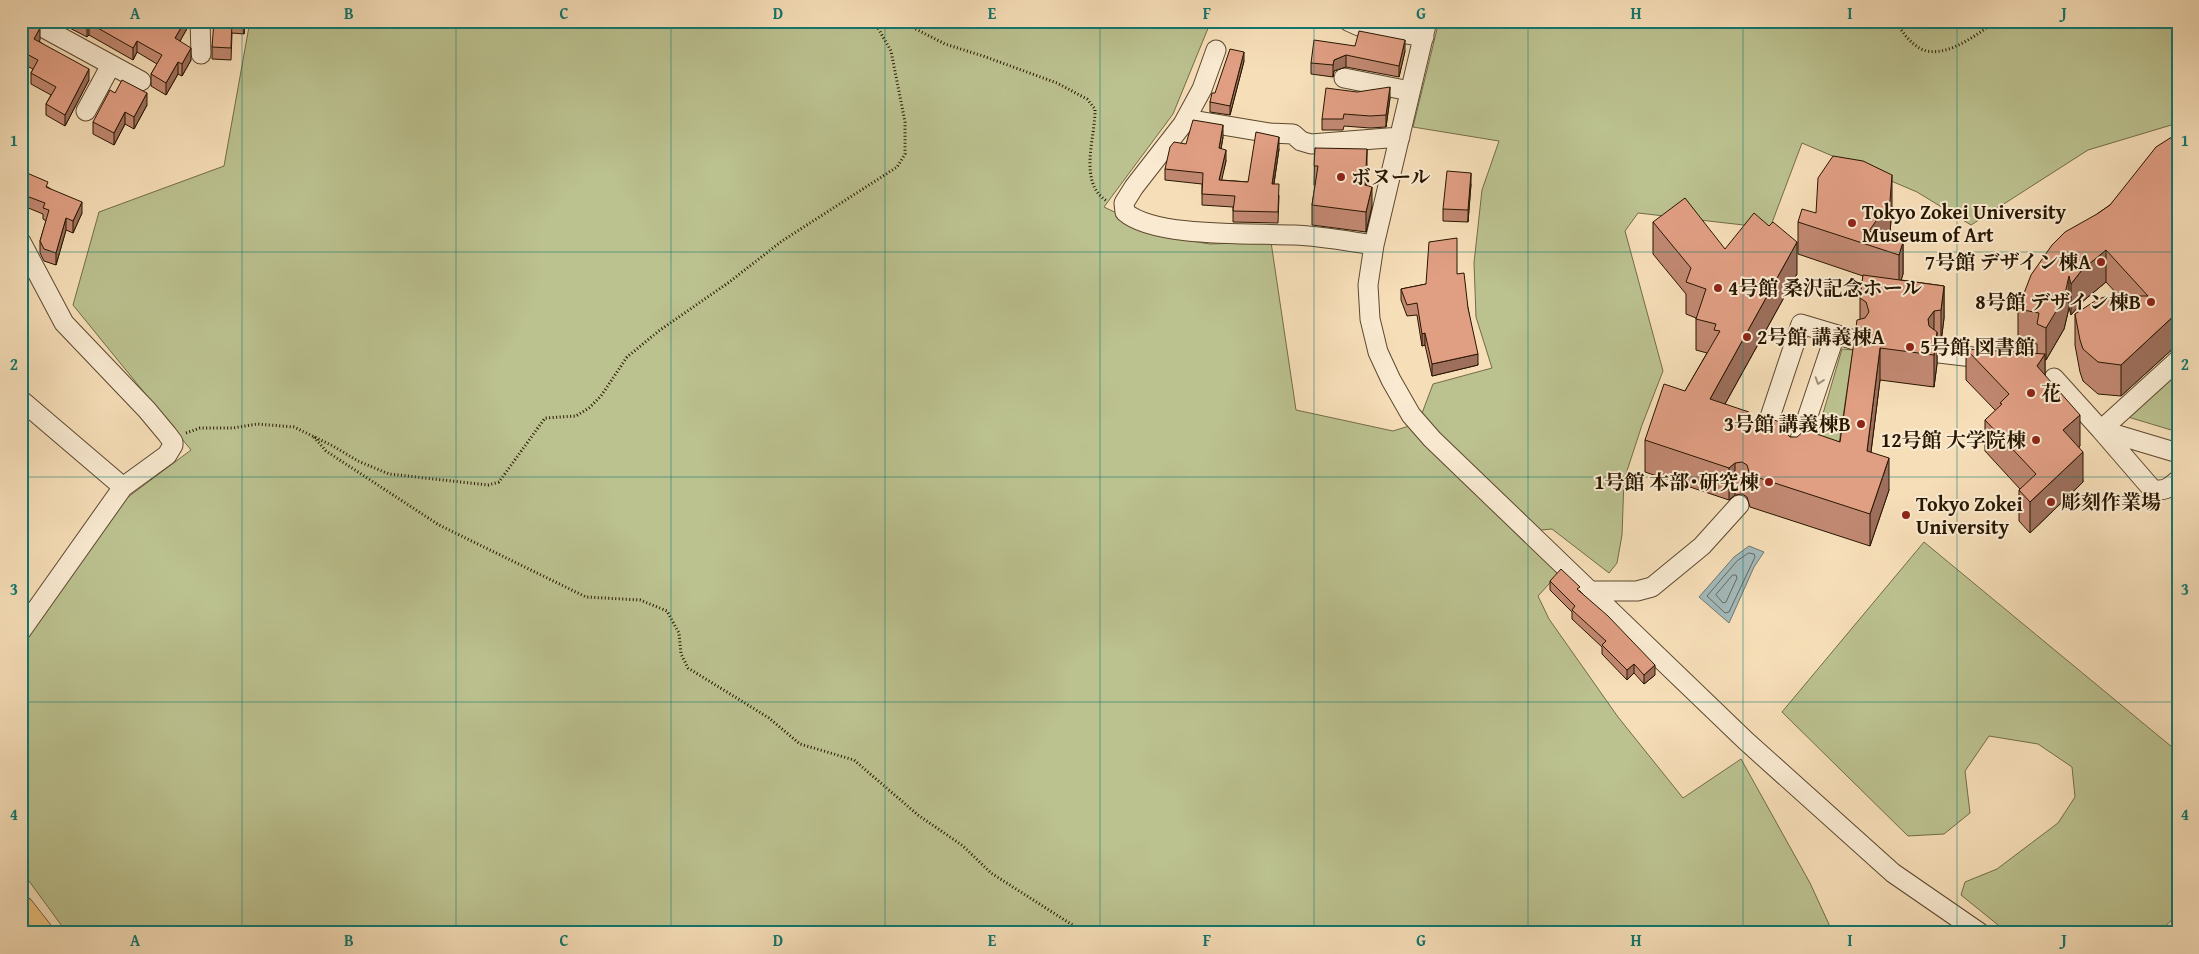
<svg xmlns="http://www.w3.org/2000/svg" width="2199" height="954" font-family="'Gentium Book Plus','Noto Serif JP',serif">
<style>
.green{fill:#bbc18f;stroke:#726c48}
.water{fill:#a3b9ba;stroke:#727870}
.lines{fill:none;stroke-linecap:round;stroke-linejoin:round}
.shore{stroke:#66685d;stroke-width:1}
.minor-casing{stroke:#5c482e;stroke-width:21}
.highway-casing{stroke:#281600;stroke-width:29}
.path{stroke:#281600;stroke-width:3;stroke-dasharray:1 2.5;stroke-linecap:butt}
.minor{stroke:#f9ead1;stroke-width:19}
.highway{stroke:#ebbf7c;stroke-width:28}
.wall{fill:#c18871;stroke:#281600}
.shaded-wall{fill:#9d6f5c;stroke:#281600}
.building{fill:#e09e83;stroke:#281600}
.oneway{stroke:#9b8b73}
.grid{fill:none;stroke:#0f766e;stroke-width:1;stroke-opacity:0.55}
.poi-dot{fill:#8f2418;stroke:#f9ead1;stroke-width:2}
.labels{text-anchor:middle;stroke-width:4;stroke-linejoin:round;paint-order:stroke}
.poi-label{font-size:20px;font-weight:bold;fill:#281600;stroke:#f9ead1;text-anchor:start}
.neatline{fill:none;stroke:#0f766e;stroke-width:2}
.grid-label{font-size:16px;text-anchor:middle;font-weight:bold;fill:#0f766e}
</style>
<rect width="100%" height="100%" fill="#f6deb8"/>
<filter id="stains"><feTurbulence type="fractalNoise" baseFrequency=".004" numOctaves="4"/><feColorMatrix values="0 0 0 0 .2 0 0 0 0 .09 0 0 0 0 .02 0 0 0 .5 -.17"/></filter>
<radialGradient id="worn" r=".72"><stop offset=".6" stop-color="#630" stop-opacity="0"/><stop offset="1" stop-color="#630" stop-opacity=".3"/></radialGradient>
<!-- green -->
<path class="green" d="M 250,21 L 1211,21 L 1173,114 L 1104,207 L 1167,237 L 1210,244 L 1271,242 L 1296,410 L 1393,431 L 1409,426 L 1560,572 L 1538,596 L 1549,619 L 1618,717 L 1683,798 L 1741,759 L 1810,883 L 1833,933 L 67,933 L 21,870 L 21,644 L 124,500 L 191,450 L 73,305 L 99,212 L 224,166 Z
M 1439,21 L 2178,21 L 2178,123 L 2088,150 L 1971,225 L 1917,192 L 1802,143 L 1770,228 L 1638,213 L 1625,231 L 1663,371 L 1642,425 L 1624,480 L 1622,535 L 1617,563 L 1609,573 L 1552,529 L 1541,530 L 1421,416 L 1433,384 L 1492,368 L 1476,317 L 1474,263 L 1482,190 L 1499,141 L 1413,127 Z
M 1842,349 L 1853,350 L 1837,457 L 1814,444 Z
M 2178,372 L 2178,432 L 2128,417 Z
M 1924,542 L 2178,752 L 2178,914 L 2158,933 L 2008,933 L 1961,895 L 1965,882 L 1997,869 L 2058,823 L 2075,797 L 2072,767 L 2038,744 L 1989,736 L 1965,771 L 1970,813 L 1944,834 L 1908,836 L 1782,712 Z"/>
<!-- water -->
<path class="water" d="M 1749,546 L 1764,552 L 1754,567 L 1729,623 L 1699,597 L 1734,557 Z"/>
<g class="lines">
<!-- shore -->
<path class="shore" d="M 1749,553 L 1754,554 L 1755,557 L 1729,612 L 1725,613 L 1707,596 L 1737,561 Z
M 1733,575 L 1736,575 L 1737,578 L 1726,602 L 1723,603 L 1716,595 Z"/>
<!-- minor casing -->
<g class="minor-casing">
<path id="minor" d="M 31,21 L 141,81
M 200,21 L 201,54
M 1348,21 L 1359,26 L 1424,37
M 1427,21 L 1374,245 L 1368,285 L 1370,319 L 1378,352 L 1391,380 L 1411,415 L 1432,439 L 1746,741 L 1893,873 L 1980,933
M 1216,50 L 1202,89 L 1183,124 L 1134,187 L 1124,203 L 1125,212 C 1154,238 1254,233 1294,235 C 1321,236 1347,241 1374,245
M 1344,78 L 1410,91
M 86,111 L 111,65
M 1186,119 L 1270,133 L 1293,134 L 1301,141 L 1311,144 L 1400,137
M 21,242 L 64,323 L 147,410 L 167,434 L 173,442 L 173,445 L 167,455 L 123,487 L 21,631
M 1939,353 L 1990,359
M 2178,360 L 2101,430 L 2152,489 C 2164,492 2169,488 2178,480
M 2054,378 L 2101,430 L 2178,453
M 21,400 L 123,487
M 1761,444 L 1801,324 L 1858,341
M 1794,457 L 1835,335
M 1593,591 L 1637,591 L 1652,587 L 1702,546 L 1739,505"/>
</g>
<!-- highway casing -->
<g class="highway-casing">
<path id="highway" d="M 21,910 L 39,933"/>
</g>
<!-- path -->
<path class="path" d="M 900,21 L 945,44 L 983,56 L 1057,83 L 1087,99 L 1095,109 C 1096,135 1077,183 1107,201
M 1896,21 C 1901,30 1907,39 1915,45 C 1939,65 1976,35 1996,21
M 186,433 L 200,428 L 233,428 L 257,424 L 294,427 L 333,446 L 358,461 L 389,474 L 488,485 L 499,482 L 545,418 L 576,416 L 589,408 L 601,396 L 627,357 L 660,330 L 728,283 L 782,241 L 897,167 L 905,154 L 905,122 L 891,51 L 874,21
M 314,437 L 326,451 L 439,525 L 586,597 L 640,600 L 667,611 L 679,633 L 681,654 L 688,668 L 769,718 L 800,744 L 854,760 L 918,815 L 963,846 L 991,873 L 1085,933"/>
<!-- minor -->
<use href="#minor" class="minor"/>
<!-- highway -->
<use href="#highway" class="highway"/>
</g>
<!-- wall -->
<path class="wall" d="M 21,21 L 40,40 L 39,41 L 89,80 L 65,126 L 46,115 L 46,104 L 51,95 L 31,84 L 31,73 L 33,69 L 21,63 Z
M 62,21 L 189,21 L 189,25 L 180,41 L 191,60 L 182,76 L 178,74 L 166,95 L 151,86 L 151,74 L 157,64 L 137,52 L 133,60 L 89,35 L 87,37 L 62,24 Z
M 245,21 L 244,34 L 232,33 L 231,60 L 212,59 L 212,47 L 217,23 Z
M 1355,46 L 1405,51 L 1399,77 L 1346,67 L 1334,71 L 1333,77 L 1311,74 L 1311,63 Z
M 1244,61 L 1230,115 L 1210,112 L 1210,102 L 1215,93 Z
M 1390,98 L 1386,127 L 1370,128 L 1344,126 L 1343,130 L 1322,130 L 1322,119 Z
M 147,105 L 134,129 L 125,124 L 114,145 L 93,134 L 93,122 Z
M 2178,133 L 2178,344 L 2121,396 L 2098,394 L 2083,381 L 2080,372 L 2075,345 L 2075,314 L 2119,296 L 2106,282 L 2082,302 L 2071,315 L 2069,308 L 2064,329 L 2046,360 L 2045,360 L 2045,375 L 2080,446 L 2079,447 L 2083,482 L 2030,533 L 2019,521 L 2019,490 L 2020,489 L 1985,451 L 1985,420 L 1996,411 L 1966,380 L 1966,349 L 2037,354 L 2037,344 L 2018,340 L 2018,309 L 2097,214 L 2110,205 Z
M 1223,137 L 1221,149 L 1226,161 L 1221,180 L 1248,182 L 1279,149 L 1274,184 L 1279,196 L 1278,223 L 1233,222 L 1233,207 L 1202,205 L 1202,184 L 1165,180 L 1165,169 L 1186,144 Z
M 1315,148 L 1367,169 L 1366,186 L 1372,206 L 1366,232 L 1312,225 L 1312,205 L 1315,185 L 1314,185 Z
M 1471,184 L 1468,222 L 1443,221 L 1443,209 Z
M 21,186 L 48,187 L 82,213 L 73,233 L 66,230 L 56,265 L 44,261 L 40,253 L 40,241 L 46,221 L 43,219 L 43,214 L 21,205 Z
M 1892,207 L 1890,233 L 1887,237 L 1903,242 L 1903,274 L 1901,280 L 1944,286 L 1944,318 L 1941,342 L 1937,342 L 1937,364 L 1934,387 L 1880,380 L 1871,452 L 1889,490 L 1870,546 L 1750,507 L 1747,497 L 1742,494 L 1735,495 L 1729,500 L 1645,472 L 1645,440 L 1685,391 L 1707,353 L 1696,350 L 1696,318 L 1686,314 L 1686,294 L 1653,254 L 1653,222 L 1725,249 L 1797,274 L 1725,404 L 1749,418 L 1756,426 L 1783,429 L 1790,437 L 1840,442 L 1860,319 L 1860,298 L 1863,276 L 1798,254 L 1798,222 L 1816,213 Z
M 1457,274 L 1468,308 L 1478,365 L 1432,376 L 1425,345 L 1422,346 L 1417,315 L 1407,316 L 1401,300 L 1401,289 L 1426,284 Z
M 1550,581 L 1580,591 L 1655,675 L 1644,684 L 1634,673 L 1627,680 L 1602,654 L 1602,647 L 1572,619 L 1572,612 L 1550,590 Z"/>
<!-- shaded-wall -->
<path class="shaded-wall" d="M 185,21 L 189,21 L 189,25 L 175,50 L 175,38 Z
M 244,21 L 245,21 L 244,34 Z
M 89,23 L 89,35 L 87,37 L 87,26 Z
M 40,28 L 40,40 L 34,50 L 34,39 Z
M 1405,40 L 1405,51 L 1399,77 L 1399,66 Z
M 137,41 L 137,52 L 133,60 L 133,48 Z
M 191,48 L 191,60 L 182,76 L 182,64 Z
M 1244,52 L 1244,61 L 1230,115 L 1230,106 Z
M 1346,55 L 1346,67 L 1334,71 L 1333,77 L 1333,65 L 1334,60 Z
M 178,62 L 178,74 L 166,95 L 166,83 Z
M 89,69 L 89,80 L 65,126 L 65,115 Z
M 1390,87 L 1390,98 L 1386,127 L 1386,115 Z
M 147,93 L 147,105 L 134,129 L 134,117 Z
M 125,112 L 125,124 L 114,145 L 114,133 Z
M 1223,125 L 1223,137 L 1219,160 L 1219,148 Z
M 1279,137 L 1279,149 L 1272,195 L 1272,184 Z
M 1367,149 L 1367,169 L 1365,205 L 1365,185 Z
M 1226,150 L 1226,161 L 1219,192 L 1219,180 Z
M 1471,173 L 1471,184 L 1468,222 L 1468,210 Z
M 1892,175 L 1892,207 L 1890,233 L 1879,249 L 1869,231 Z
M 1372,187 L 1372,206 L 1366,232 L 1366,212 Z
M 82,202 L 82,213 L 73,233 L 73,221 Z
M 66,218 L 66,230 L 56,265 L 56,253 Z
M 1797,242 L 1797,274 L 1710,431 L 1710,399 Z
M 1903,242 L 1903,274 L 1899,287 L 1899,255 Z
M 2106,250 L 2106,282 L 2082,302 L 2071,315 L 2071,284 L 2082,270 Z
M 2069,276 L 2069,308 L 2064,329 L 2046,360 L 2046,328 Z
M 1944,286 L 1944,318 L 1941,342 L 1941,310 Z
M 1934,311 L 1934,343 L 1928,351 L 1928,319 Z
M 2178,312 L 2178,344 L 2121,396 L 2121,365 Z
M 1937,332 L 1937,364 L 1934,387 L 1934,355 Z
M 1425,333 L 1425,345 L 1422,346 L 1422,334 Z
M 1880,348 L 1880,380 L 1867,483 L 1867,451 Z
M 1478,354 L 1478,365 L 1432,376 L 1432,364 Z
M 2045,354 L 2045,385 L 2037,366 Z
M 2080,415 L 2080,446 L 2063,461 L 2063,430 Z
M 2083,452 L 2083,482 L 2030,533 L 2030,502 Z
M 1889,458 L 1889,490 L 1870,546 L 1870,514 Z
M 1735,463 L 1735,495 L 1729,500 L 1729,468 Z
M 1634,664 L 1634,673 L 1627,680 L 1627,670 Z
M 1655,665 L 1655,675 L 1644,684 L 1644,675 Z"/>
<!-- building -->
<path class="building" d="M 21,21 L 27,21 L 40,28 L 34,39 L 89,69 L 65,115 L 46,104 L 56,87 L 31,73 L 38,60 L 21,51 Z
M 79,21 L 185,21 L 175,38 L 191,48 L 182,64 L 178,62 L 166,83 L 151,74 L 162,55 L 137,41 L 133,48 L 89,23 L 87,26 Z
M 214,21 L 217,23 L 217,21 L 244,21 L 244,23 L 232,22 L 231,48 L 212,47 Z
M 1359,31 L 1405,40 L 1399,66 L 1346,55 L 1334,60 L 1333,65 L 1311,63 L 1314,40 L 1355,46 Z
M 1230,49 L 1244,52 L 1230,106 L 1210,102 L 1212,93 L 1215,93 Z
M 122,80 L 147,93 L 134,117 L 125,112 L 114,133 L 93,122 L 110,90 L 115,93 Z
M 1390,87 L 1386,115 L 1370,116 L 1344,114 L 1343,119 L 1322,119 L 1326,88 L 1357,92 Z
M 1193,120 L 1223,125 L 1219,148 L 1226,150 L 1219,180 L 1248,182 L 1256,132 L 1279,137 L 1272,184 L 1279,184 L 1278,212 L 1233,211 L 1235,196 L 1202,194 L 1203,173 L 1165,169 L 1170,147 L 1174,142 L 1186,144 Z
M 2178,133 L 2178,312 L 2121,365 L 2098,362 L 2083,349 L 2080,340 L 2075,314 L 2098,299 L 2108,296 L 2148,296 L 2106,250 L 2082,270 L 2071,284 L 2069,276 L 2064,298 L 2046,328 L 2037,324 L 2039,313 L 2018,309 L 2031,275 L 2052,245 L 2065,232 L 2097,214 L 2110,205 L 2156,147 Z
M 1315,148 L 1367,149 L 1365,185 L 1372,187 L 1366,212 L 1312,205 L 1318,166 L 1314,166 Z
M 1833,156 L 1863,161 L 1892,175 L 1890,201 L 1869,231 L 1903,242 L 1899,255 L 1798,222 L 1802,209 L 1816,213 L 1818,178 Z
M 1447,171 L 1471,173 L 1468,210 L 1443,209 Z
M 27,173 L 48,182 L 46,187 L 82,202 L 73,221 L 66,218 L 56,253 L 44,249 L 40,241 L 49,210 L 43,208 L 45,203 L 21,194 L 21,186 Z
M 1685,198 L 1725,249 L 1754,213 L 1769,226 L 1773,222 L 1797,242 L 1710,399 L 1749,412 L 1749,418 L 1756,426 L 1763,426 L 1771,419 L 1783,423 L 1783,429 L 1790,437 L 1797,437 L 1805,430 L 1840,442 L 1857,320 L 1865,318 L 1869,312 L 1866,302 L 1860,298 L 1863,275 L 1944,286 L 1941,310 L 1934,311 L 1928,319 L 1929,326 L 1937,332 L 1934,355 L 1880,348 L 1867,451 L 1889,458 L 1870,514 L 1750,475 L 1747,465 L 1742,462 L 1735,463 L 1729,468 L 1645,440 L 1664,384 L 1685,391 L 1720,331 L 1714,330 L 1716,324 L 1696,319 L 1706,289 L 1686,282 L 1691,268 L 1653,222 Z
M 1457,238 L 1457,274 L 1464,273 L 1468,308 L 1478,354 L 1432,364 L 1425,333 L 1422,334 L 1417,303 L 1407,305 L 1401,289 L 1426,284 L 1429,242 Z
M 1966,349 L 2045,354 L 2037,366 L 2080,415 L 2063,430 L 2083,452 L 2030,502 L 2019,490 L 2036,474 L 1985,420 L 2002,404 L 2000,403 L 2009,394 Z
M 1561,569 L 1580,587 L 1577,589 L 1608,616 L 1655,665 L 1644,675 L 1634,664 L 1627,670 L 1602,645 L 1606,641 L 1572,610 L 1575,606 L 1550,581 Z"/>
<!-- one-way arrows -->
<defs><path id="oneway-chevron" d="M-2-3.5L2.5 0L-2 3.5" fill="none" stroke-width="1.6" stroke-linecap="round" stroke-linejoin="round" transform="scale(1.25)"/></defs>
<use class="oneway" href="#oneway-chevron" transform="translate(1819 381) rotate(108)"/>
<!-- grid -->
<path class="grid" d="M 242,21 L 242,933M 456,21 L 456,933M 671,21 L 671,933M 885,21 L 885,933M 1100,21 L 1100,933M 1314,21 L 1314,933M 1528,21 L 1528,933M 1743,21 L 1743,933M 1957,21 L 1957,933M 21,252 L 2178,252M 21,477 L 2178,477M 21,702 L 2178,702"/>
<!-- markers -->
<g class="poi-dot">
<circle cx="1341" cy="177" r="5"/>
<circle cx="1852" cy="223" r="5"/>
<circle cx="2101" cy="262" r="5"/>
<circle cx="1718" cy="288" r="5"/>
<circle cx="2151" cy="302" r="5"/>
<circle cx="1747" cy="337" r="5"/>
<circle cx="1910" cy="347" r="5"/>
<circle cx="2031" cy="393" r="5"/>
<circle cx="1861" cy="424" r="5"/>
<circle cx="2036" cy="440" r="5"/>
<circle cx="1769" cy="482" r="5"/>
<circle cx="2051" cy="502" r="5"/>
<circle cx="1906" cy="515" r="5"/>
</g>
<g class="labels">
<!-- poi labels -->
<g class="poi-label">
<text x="1351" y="184">ボヌール</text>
<text x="1862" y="219">Tokyo Zokei University<tspan x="1862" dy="23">Museum of Art</tspan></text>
<text x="2091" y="269" text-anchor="end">7号館 デザイン棟A</text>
<text x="1728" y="295">4号館 桑沢記念ホール</text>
<text x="2141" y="309" text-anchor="end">8号館 デザイン棟B</text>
<text x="1757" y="344">2号館 講義棟A</text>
<text x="1920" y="354">5号館 図書館</text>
<text x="2041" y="400">花</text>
<text x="1851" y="431" text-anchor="end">3号館 講義棟B</text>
<text x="2026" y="447" text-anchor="end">12号館 大学院棟</text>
<text x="1759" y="489" text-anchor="end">1号館 本部･研究棟</text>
<text x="2061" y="509">彫刻作業場</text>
<text x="1916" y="511">Tokyo Zokei<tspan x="1916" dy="23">University</tspan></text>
</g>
</g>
<!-- margin -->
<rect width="2199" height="954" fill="none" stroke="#f6deb8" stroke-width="55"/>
<rect x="28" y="28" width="2144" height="898" class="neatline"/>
<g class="grid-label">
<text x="135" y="19">A</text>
<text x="349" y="19">B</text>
<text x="564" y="19">C</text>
<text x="778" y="19">D</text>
<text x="992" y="19">E</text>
<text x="1207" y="19">F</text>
<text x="1421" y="19">G</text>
<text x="1636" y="19">H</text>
<text x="1850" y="19">I</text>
<text x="2064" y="19">J</text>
<text x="14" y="146">1</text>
<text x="2185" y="146">1</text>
<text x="14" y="370">2</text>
<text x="2185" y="370">2</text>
<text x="14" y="595">3</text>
<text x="2185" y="595">3</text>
<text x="14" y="820">4</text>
<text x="2185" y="820">4</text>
<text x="135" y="946">A</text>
<text x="349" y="946">B</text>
<text x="564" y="946">C</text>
<text x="778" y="946">D</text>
<text x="992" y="946">E</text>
<text x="1207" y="946">F</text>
<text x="1421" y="946">G</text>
<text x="1636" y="946">H</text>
<text x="1850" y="946">I</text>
<text x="2064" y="946">J</text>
</g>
<rect width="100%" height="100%" filter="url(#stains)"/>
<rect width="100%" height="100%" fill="url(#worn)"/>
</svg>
